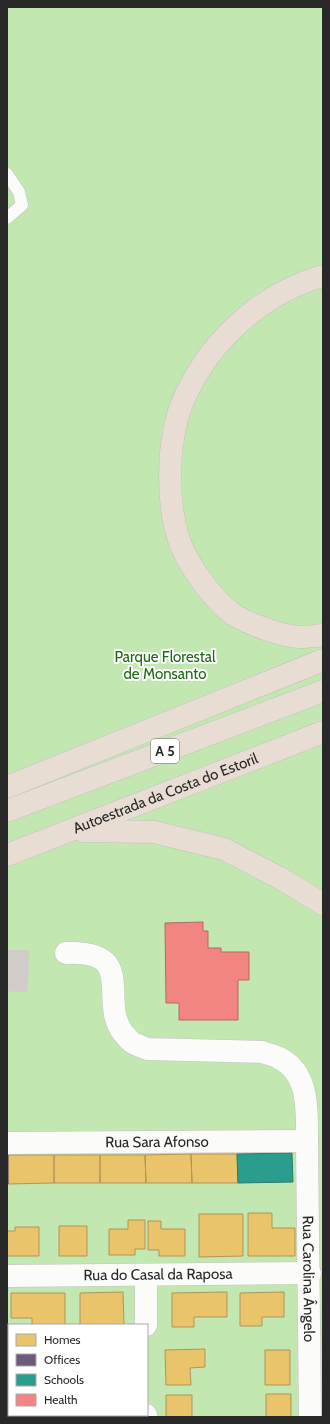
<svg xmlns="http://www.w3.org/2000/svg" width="330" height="1424" font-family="Cabin,sans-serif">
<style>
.green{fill:#c2e7b1;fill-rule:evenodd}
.homes{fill:#e9c46a;stroke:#af9556}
.offices{fill:#6d597a;stroke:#584a61}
.schools{fill:#2a9d8f;stroke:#297a70}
.health{fill:#f28482;stroke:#b56867}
.building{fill:#d0cdc8;stroke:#d2cfc8}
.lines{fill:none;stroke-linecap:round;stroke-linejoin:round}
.service-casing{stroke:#c4c3c3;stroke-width:13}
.minor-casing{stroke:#c4c3c3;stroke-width:23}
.motorway-casing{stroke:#c3c2bf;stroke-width:23}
.service{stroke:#fbfbfa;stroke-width:12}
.minor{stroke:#fbfbfa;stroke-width:22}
.motorway{stroke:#e8ddd2;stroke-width:22}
.labels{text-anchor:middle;stroke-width:4;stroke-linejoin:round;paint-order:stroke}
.shield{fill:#fff;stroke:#686868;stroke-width:1}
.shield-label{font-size:14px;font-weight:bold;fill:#282828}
.park-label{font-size:15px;fill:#1c6b12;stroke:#fff}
.street-label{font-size:15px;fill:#282828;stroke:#fff}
</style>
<rect width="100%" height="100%" fill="#e7e4dc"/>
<!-- green -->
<path class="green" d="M 7,7 L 323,7 L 323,1417 L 7,1417 ZM 9,1325 L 147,1325 L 147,1415 L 9,1415 Z"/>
<!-- homes -->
<path class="homes" d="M 191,1154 L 192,1183 L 146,1183 L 145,1155 Z
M 191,1154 L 237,1154 L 238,1183 L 192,1183 Z
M 8,1155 L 54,1155 L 54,1183 L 8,1184 Z
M 54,1155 L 100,1155 L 100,1183 L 54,1183 Z
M 100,1155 L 145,1155 L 146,1183 L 100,1183 Z
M 248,1213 L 272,1213 L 272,1228 L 295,1228 L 295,1256 L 248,1256 Z
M 199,1214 L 243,1214 L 243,1256 L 199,1257 Z
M 128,1220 L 145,1220 L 145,1249 L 135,1249 L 135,1255 L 109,1255 L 109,1229 L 128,1229 Z
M 148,1221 L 161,1221 L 161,1229 L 185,1229 L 185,1256 L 159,1256 L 159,1250 L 148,1250 Z
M 59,1226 L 87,1226 L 87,1256 L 59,1256 Z
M 15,1227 L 39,1227 L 39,1256 L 7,1256 L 7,1231 L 15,1231 Z
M 123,1292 L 124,1325 L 80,1325 L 80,1293 Z
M 227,1292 L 227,1317 L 194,1317 L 194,1327 L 172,1327 L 172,1293 Z
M 284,1292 L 284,1317 L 262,1317 L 262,1326 L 240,1326 L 240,1293 Z
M 11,1293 L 65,1293 L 65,1325 L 32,1325 L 32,1318 L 11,1318 Z
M 205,1349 L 205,1367 L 190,1368 L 191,1385 L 166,1385 L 165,1350 Z
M 7,1350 L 9,1350 L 9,1387 L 7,1387 Z
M 265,1350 L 290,1350 L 290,1385 L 265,1385 Z
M 266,1394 L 291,1394 L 291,1417 L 266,1417 Z
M 7,1395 L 9,1395 L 9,1415 L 29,1415 L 29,1417 L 7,1417 Z
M 166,1395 L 192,1395 L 192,1417 L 166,1417 Z
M 103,1415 L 129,1415 L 129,1417 L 103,1417 Z"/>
<!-- offices -->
<path class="offices" d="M 7,1155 L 8,1155 L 8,1184 L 7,1184 Z"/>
<!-- schools -->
<path class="schools" d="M 292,1153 L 293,1182 L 238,1183 L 237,1154 Z"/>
<!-- health -->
<path class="health" d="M 203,922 L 203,931 L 208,931 L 208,948 L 221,948 L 221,952 L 249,952 L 249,980 L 238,980 L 238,1020 L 179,1020 L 179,1003 L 166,1003 L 165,923 Z"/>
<!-- building -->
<path class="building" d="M 7,950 L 29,951 L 27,992 L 7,991 Z"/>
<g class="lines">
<!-- service casing -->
<g class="service-casing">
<path id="service" d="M 7,174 L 19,192 L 22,205 L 7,218"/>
</g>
<!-- minor casing -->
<g class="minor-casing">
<g id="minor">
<path id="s1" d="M 66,953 C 140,950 97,1002 124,1034 C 127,1037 129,1041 133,1043 C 137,1045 143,1047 147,1049 L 262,1052 C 267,1054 274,1055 279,1058 C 310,1073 307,1112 307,1141 L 310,1417"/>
<path id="s2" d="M 7,1143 L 307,1141"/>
<path id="s3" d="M 7,1276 L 310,1273"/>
<path d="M 146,1276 L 146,1325"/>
<path d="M 146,1415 L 146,1417"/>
</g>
</g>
<!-- motorway casing -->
<g class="motorway-casing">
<g id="motorway">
<path d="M 323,276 C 259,294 206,344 181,406 C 175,421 173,438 171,453 C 169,481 170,513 179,540 C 187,564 215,603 236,616 C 251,625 282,636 299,637 C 307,637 315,636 323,635"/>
<path d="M 7,787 L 323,660"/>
<path d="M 7,811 L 323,691"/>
<path d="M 83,831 L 154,832 L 224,849 L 280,878 L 323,904"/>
<path id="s4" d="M 7,855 L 323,732"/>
</g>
</g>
<!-- service -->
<use href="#service" class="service"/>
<!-- minor -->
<use href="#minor" class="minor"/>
<!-- motorway -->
<use href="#motorway" class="motorway"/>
</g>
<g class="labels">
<!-- shield labels -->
<rect class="shield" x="151" y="739" width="28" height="24" rx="3"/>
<g class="shield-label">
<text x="165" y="756">A 5</text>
</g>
<!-- park labels -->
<g class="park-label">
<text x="165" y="662">Parque Florestal<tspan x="165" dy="17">de Monsanto</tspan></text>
</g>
<!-- street labels -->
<g class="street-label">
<text dy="5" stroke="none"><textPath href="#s4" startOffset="170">Autoestrada da Costa do Estoril</textPath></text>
<text dy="5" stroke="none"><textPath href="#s2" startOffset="150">Rua Sara Afonso</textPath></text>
<text dy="5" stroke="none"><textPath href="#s3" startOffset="151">Rua do Casal da Raposa</textPath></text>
<text dy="5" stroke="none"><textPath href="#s1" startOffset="509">Rua Carolina Ângelo</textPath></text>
</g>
</g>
<!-- border -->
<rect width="330" height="1424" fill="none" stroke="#282828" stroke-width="16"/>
<!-- legend -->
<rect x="8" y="1324" width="140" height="92" fill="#ffffff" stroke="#a9a9a9"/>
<rect x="16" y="1334" width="20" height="12" fill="#e9c46a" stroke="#a9a9a9"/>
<text x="44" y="1344" font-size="12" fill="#282828">Homes</text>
<rect x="16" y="1354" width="20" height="12" fill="#6d597a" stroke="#a9a9a9"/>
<text x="44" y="1364" font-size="12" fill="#282828">Offices</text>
<rect x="16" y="1374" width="20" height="12" fill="#2a9d8f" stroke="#a9a9a9"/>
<text x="44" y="1384" font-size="12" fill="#282828">Schools</text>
<rect x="16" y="1394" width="20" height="12" fill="#f28482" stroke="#a9a9a9"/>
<text x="44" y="1404" font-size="12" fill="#282828">Health</text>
</svg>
